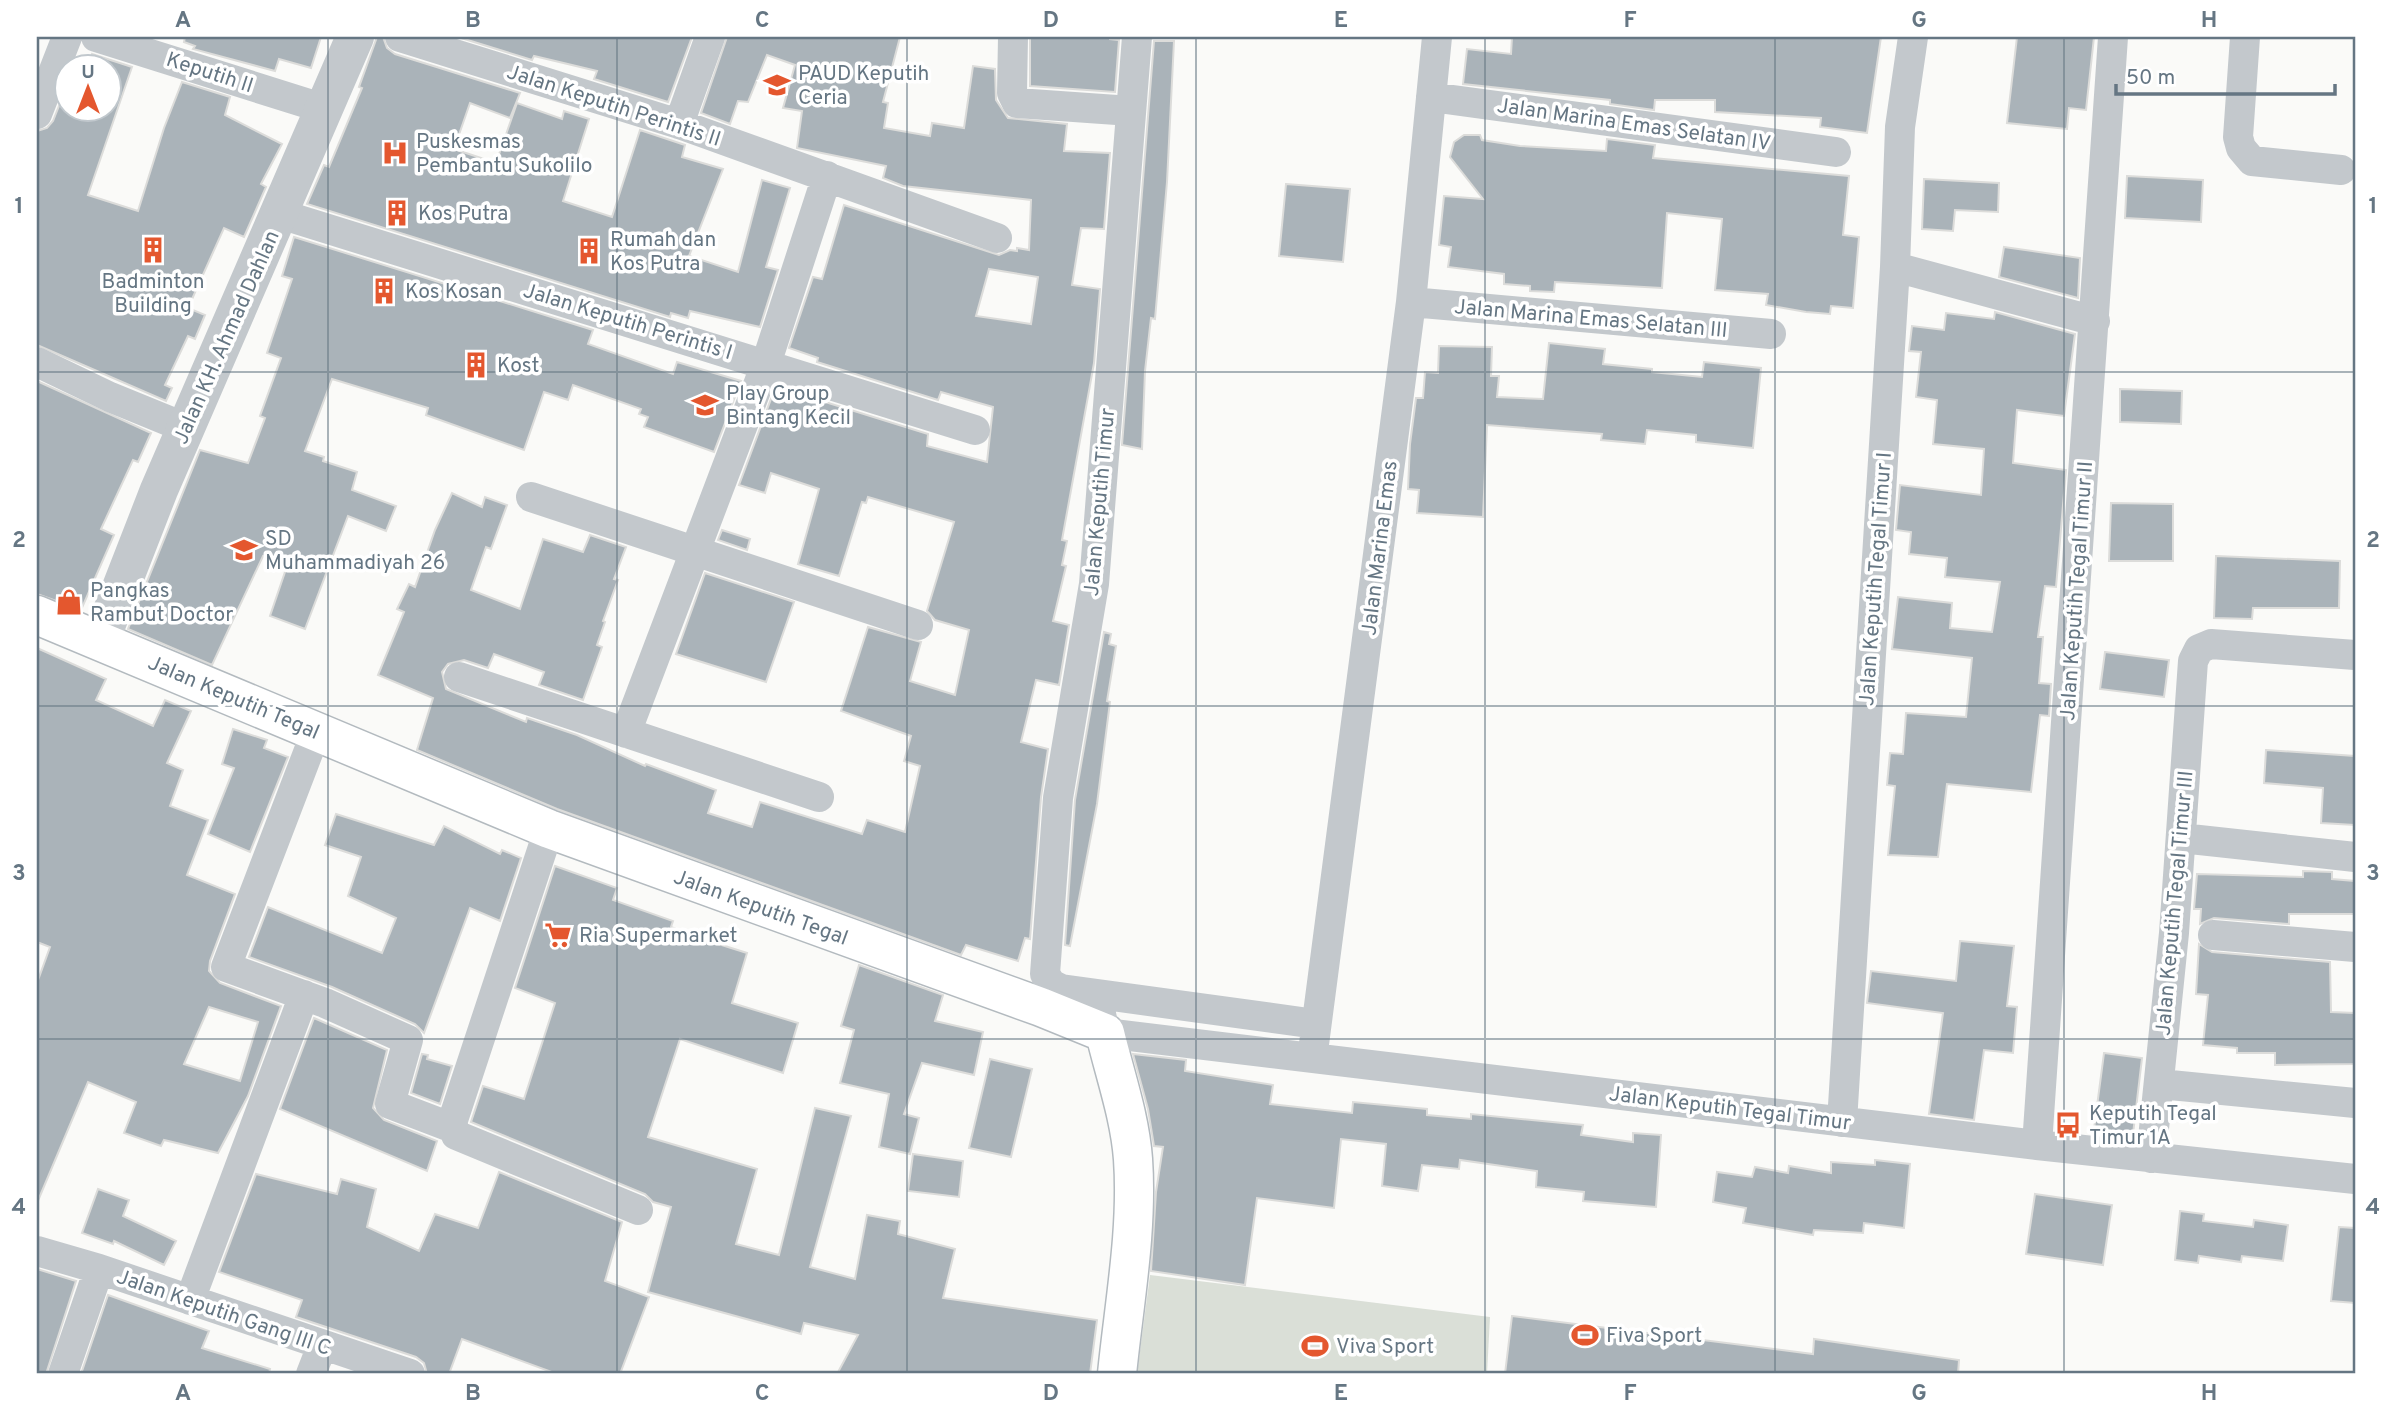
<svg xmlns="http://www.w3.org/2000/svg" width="2392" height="1411" font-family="Overpass,sans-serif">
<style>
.green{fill:#dadfd7}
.building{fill:#aab3b9;stroke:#dcdcda;stroke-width:2;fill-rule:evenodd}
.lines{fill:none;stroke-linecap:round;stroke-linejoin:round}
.secondary-casing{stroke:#b3babf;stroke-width:41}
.minor{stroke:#c3c8cc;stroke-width:30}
.tertiary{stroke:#c3c8cc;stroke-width:38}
.secondary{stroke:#fff;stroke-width:38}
.grid{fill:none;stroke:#657683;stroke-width:2;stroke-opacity:0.55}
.labels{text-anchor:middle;stroke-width:7;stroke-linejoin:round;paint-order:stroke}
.street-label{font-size:21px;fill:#657683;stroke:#fff}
.poi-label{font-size:21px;fill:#657683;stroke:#fff;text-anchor:start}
.neatline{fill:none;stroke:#657683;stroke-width:2.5}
.grid-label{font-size:23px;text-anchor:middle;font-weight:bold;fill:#657683}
</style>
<rect width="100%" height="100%" fill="#fafaf8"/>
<!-- green -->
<path class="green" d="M 1150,1275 L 1490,1317 L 1487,1374 L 1137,1374 Z"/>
<!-- building -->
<path class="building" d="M 185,37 L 321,37 L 311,68 L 279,59 L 275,71 L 193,49 L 195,46 L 184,42 Z
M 377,37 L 383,37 L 387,48 L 395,54 L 520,93 L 510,118 L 470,103 L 454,149 L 496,163 L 517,103 L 562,119 L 564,111 L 589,119 L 563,201 L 612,217 L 640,130 L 685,145 L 682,157 L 723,169 L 689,256 L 738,272 L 762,180 L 790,188 L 766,267 L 778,270 L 760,327 L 690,311 L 688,318 L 671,313 L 670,317 L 307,204 L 324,165 L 329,167 L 362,88 L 359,87 Z
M 458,37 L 692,37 L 668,102 L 594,79 L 597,71 L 534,56 L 532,60 Z
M 727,37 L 900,37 L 883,102 L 888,103 L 884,128 L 930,136 L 932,123 L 964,128 L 973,66 L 995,69 L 996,100 L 1008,118 L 1067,124 L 1064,151 L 1110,153 L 1104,229 L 1081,228 L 1072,285 L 1100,289 L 1094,363 L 1062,540 L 1067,541 L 1062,565 L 1066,566 L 1053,621 L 1069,625 L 1059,685 L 1036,680 L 1021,742 L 1048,749 L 1041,797 L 1030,939 L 1025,938 L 1018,961 L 966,945 L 961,955 L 557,809 L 417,750 L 433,698 L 378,675 L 404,612 L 397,609 L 409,584 L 415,587 L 435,530 L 452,493 L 482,507 L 485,497 L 507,505 L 491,549 L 486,547 L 471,590 L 520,609 L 543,539 L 583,552 L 590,535 L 626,547 L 614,579 L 618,580 L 603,621 L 605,622 L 597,645 L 602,647 L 583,700 L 539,685 L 544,672 L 494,654 L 488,668 L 464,660 L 448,664 L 442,672 L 446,689 L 526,722 L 527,718 L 577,735 L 645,766 L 646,764 L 716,790 L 708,813 L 752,827 L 760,802 L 862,834 L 867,820 L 905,832 L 920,766 L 904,761 L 911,736 L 841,711 L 868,627 L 921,642 L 910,681 L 955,695 L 969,630 L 935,620 L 927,611 L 954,522 L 868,497 L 866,503 L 862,502 L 839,576 L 798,564 L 819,489 L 771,473 L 765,493 L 739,485 L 774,391 L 805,400 L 806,396 L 928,434 L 927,446 L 987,462 L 993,407 L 941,392 L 938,400 L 817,362 L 818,358 L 789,348 L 813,277 L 822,279 L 844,205 L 999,255 L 1010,250 L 1017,251 L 1017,248 L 1029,250 L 1031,200 L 903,186 L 883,178 L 886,166 L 797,148 L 802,111 L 783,108 L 795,65 L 767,55 L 748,102 L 738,101 L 730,124 L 701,113 ZM 989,269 L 1038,277 L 1031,324 L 976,316 Z
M 1030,37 L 1110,37 L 1110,39 L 1119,40 L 1115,92 L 1030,86 Z
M 1512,37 L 1881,37 L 1867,133 L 1820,127 L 1821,118 L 1715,112 L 1715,100 L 1655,100 L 1654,110 L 1610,104 L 1610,100 L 1463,84 L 1467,49 L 1511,54 Z
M 2017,37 L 2094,37 L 2086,110 L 2069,108 L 2067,129 L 2007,123 Z
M 1154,41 L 1174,41 L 1167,182 L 1155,319 L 1151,318 L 1145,371 L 1142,449 L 1122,445 Z
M 92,54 L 132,67 L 88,195 L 138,211 L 164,128 L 182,82 L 230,97 L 225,115 L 282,144 L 261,184 L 266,187 L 244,237 L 224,228 L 188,308 L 205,315 L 195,339 L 188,336 L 165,385 L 172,388 L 166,401 L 37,345 L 37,131 L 47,128 L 53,121 L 66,88 L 66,108 L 108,108 L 108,66 L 89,66 Z
M 1464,135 L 1480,135 L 1482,140 L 1520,146 L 1606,151 L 1607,139 L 1655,145 L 1653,158 L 1849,176 L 1843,235 L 1859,237 L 1853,308 L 1831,306 L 1830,314 L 1806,312 L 1766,305 L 1768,294 L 1715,290 L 1722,219 L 1667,213 L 1662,288 L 1555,282 L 1554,292 L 1530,291 L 1530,286 L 1504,284 L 1504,274 L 1448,267 L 1451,247 L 1439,245 L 1444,196 L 1483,199 L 1450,157 L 1454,142 Z
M 2127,176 L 2203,180 L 2201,222 L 2125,218 Z
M 1924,179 L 1999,183 L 1998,212 L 1955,210 L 1953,231 L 1922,229 Z
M 1286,184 L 1350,189 L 1343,262 L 1279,256 Z
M 294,237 L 593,330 L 588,344 L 673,374 L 677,362 L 741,381 L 714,452 L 644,427 L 648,417 L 639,414 L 641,409 L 573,385 L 568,400 L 544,392 L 524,450 L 426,415 L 428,408 L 332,379 L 305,451 L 324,457 L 323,461 L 357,472 L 352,490 L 396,506 L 386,531 L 348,516 L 305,629 L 270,616 L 287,566 L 263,556 L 212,665 L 128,629 L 200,450 L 248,463 L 265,418 L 260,416 L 281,358 L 267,353 L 292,279 L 282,276 Z
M 2004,247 L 2080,258 L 2078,298 L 1999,277 Z
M 1995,312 L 2075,334 L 2064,416 L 2017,410 L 2013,463 L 2066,470 L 2056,587 L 2045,586 L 2038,637 L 2043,637 L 2039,683 L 2051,684 L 2049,716 L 2040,715 L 2031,792 L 1947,784 L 1938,857 L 1888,855 L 1895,786 L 1887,785 L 1890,753 L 1903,754 L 1906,713 L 1966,717 L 1972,658 L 1892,649 L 1898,597 L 1952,603 L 1950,628 L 1992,632 L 2000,582 L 1945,577 L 1947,558 L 1909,554 L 1911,532 L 1896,530 L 1900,485 L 1981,495 L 1984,449 L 1933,444 L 1937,400 L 1916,397 L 1921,352 L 1909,351 L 1912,326 L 1944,330 L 1946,313 L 1994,319 Z
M 1549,343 L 1605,349 L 1603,364 L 1652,369 L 1652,372 L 1702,377 L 1704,362 L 1761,368 L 1753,448 L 1696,442 L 1696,435 L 1647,430 L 1645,444 L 1601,440 L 1602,434 L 1487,425 L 1483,517 L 1417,513 L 1419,490 L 1408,489 L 1410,444 L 1416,398 L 1423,398 L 1425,372 L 1438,373 L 1439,346 L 1492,347 L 1491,376 L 1499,376 L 1497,397 L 1543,399 Z
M 37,381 L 151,433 L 138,462 L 133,460 L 101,529 L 114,535 L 81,610 L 37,594 Z
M 2120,389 L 2182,391 L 2181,424 L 2120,422 Z
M 2111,503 L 2173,504 L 2173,561 L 2109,561 Z
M 722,530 L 750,539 L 747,550 L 718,540 Z
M 2216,556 L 2340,561 L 2339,608 L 2253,608 L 2252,619 L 2214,618 Z
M 705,573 L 794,602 L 766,682 L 676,654 Z
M 1104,632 L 1111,634 L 1109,644 L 1116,646 L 1107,701 L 1110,702 L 1097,804 L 1070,946 L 1065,945 L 1075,800 Z
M 37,648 L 106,679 L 96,700 L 153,726 L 165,700 L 191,711 L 167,763 L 183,770 L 170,806 L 208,820 L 187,875 L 235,894 L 210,961 L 209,971 L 220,983 L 281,1006 L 248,1096 L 218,1153 L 164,1140 L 161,1146 L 124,1133 L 136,1102 L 88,1082 L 37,1203 L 37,983 L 50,947 L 37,942 ZM 209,1007 L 258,1022 L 240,1081 L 184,1064 Z
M 2105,652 L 2169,660 L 2164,697 L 2100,689 Z
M 233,729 L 267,740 L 264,748 L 288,757 L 250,852 L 208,834 L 234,768 L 222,764 Z
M 2266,750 L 2355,756 L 2355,825 L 2321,823 L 2323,788 L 2264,783 Z
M 336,814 L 434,845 L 444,826 L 500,854 L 502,850 L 521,858 L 500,921 L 470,908 L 424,1033 L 415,1024 L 332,987 L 249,957 L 268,907 L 382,953 L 396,918 L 348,896 L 361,857 L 325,845 Z
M 555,866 L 617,888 L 613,900 L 673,921 L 671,927 L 690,935 L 747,953 L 732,1003 L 798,1023 L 783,1073 L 680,1039 L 648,1137 L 757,1169 L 736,1244 L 779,1255 L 815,1108 L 851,1116 L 810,1267 L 855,1279 L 867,1215 L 900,1221 L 898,1234 L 955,1249 L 943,1298 L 1097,1320 L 1090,1374 L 837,1374 L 858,1335 L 804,1323 L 801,1334 L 648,1292 L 671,1207 L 653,1202 L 645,1194 L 471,1122 L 483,1086 L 524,1099 L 555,1003 L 515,988 Z
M 2303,871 L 2332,872 L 2332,879 L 2355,881 L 2355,914 L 2289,914 L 2289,924 L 2214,918 L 2200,924 L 2201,909 L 2194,909 L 2197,874 L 2303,877 Z
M 1960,941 L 2014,946 L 2007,1006 L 2017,1007 L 2013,1053 L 1984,1050 L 1974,1120 L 1929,1114 L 1943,1013 L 1867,1003 L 1871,971 L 1956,981 Z
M 2199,944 L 2212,952 L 2330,962 L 2331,1012 L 2355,1013 L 2355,1064 L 2275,1065 L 2275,1053 L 2237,1053 L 2237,1048 L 2203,1045 L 2208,995 L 2196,994 Z
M 859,965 L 943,995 L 935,1021 L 983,1032 L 974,1075 L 922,1063 L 904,1114 L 919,1118 L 910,1154 L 879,1147 L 889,1094 L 840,1083 L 854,1030 L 841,1026 Z
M 314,1018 L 387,1050 L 373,1108 L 384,1120 L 437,1141 L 427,1171 L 280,1109 Z
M 2104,1053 L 2142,1058 L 2133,1134 L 2094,1129 Z
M 422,1054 L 428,1055 L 427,1059 L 452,1066 L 440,1104 L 411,1093 Z
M 1133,1054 L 1186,1060 L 1185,1071 L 1273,1085 L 1270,1104 L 1352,1113 L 1353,1102 L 1427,1109 L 1427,1115 L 1471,1119 L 1471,1114 L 1583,1125 L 1581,1135 L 1633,1142 L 1633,1133 L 1661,1135 L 1656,1207 L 1583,1201 L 1584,1192 L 1536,1187 L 1537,1171 L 1460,1160 L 1459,1169 L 1422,1165 L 1418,1191 L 1382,1186 L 1386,1144 L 1341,1139 L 1334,1208 L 1257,1198 L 1245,1285 L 1151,1271 L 1156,1192 L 1163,1147 L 1154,1146 L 1148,1109 Z
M 990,1059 L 1032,1069 L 1011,1157 L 969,1148 Z
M 913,1154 L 963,1161 L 959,1197 L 908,1191 Z
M 1875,1160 L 1910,1164 L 1904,1228 L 1864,1223 L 1863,1233 L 1814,1230 L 1813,1235 L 1743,1223 L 1746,1208 L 1713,1202 L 1717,1172 L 1752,1177 L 1755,1167 L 1788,1173 L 1789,1166 L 1831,1173 L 1831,1162 L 1875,1165 Z
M 499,1172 L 622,1222 L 605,1281 L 649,1297 L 620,1374 L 557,1374 L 462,1339 L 449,1374 L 427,1374 L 424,1363 L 416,1357 L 296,1317 L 302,1300 L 219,1272 L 256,1174 L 337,1194 L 341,1179 L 376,1189 L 367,1227 L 419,1251 L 435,1214 L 478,1228 Z
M 98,1189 L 129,1200 L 123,1216 L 176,1241 L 164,1265 L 114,1241 L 113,1244 L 82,1233 Z
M 2035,1194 L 2112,1205 L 2103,1265 L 2026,1254 Z
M 2180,1211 L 2204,1214 L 2203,1221 L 2253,1227 L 2254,1220 L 2288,1225 L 2283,1261 L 2242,1256 L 2241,1262 L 2199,1256 L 2198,1263 L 2175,1260 Z
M 2339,1227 L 2355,1228 L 2355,1303 L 2331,1301 Z
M 37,1269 L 76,1281 L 46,1374 L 37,1374 Z
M 108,1295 L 209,1331 L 202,1348 L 270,1369 L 269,1374 L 81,1374 Z
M 1512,1316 L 1813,1354 L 1814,1339 L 1959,1360 L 1958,1374 L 1505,1374 Z"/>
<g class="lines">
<!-- secondary casing -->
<g class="secondary-casing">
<path id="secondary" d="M 37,615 L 549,829 L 1041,1007 L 1105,1033 C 1115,1075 1130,1117 1133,1159 C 1138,1230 1124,1304 1117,1374"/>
</g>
<!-- minor -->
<path class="minor" d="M 96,37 L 325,109
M 400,37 L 679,124 L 997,238
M 1013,37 L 1012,93 L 1017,103 L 1131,111
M 1137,37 L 1094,584 L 1058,798 L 1045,974 L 1051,984 L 1061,989 L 1316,1024
M 2245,37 L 2238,137 L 2241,148 L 2252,161 L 2341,170
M 1431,97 L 1836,152
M 37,114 L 67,37
M 679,124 L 710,37
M 280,214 L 975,430
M 1895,267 L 2095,321
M 1411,302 L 1771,334
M 37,362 L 110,397 L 186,428
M 531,497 L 918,625
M 459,677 L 819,797
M 316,732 L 226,967 L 325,1003 L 408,1040 L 390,1104 L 453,1128
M 626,733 L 766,364 L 827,176
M 549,829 L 452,1123 L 456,1135 L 638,1210
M 2181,838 L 2355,857
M 2213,935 L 2355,947
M 1097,995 L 1105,1033 L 2037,1145 L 2355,1179
M 1314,1044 L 1411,302 L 1437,37
M 2160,1084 L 2355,1103
M 1842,1122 L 1895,267 L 1900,127 L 1913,37
M 2037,1145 L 2113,37
M 2151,1158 L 2174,933 L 2193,661 L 2199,649 L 2211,644 L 2355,655
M 37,1251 L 99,1269 L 410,1374
M 190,1300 L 304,995
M 63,1374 L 99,1269
M 311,1374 L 322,1346"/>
<!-- tertiary -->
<path class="tertiary" d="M 101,639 L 159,490 L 355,37"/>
<!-- secondary -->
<use href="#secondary" class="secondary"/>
</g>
<!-- grid -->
<path class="grid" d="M 328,37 L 328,1374M 617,37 L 617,1374M 907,37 L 907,1374M 1196,37 L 1196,1374M 1485,37 L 1485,1374M 1775,37 L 1775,1374M 2064,37 L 2064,1374M 37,372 L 2355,372M 37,706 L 2355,706M 37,1039 L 2355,1039"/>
<!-- icons -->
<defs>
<g id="school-bare" transform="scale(2.1)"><path d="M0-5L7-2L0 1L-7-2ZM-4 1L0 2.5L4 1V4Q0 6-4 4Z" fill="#e4572e" stroke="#fff" stroke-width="2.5" paint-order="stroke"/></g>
<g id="hospital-bare" transform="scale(2.1)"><path d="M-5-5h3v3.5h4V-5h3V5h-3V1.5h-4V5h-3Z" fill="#e4572e" stroke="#fff" stroke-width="2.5" paint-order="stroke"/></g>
<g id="building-bare" transform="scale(2.1)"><path d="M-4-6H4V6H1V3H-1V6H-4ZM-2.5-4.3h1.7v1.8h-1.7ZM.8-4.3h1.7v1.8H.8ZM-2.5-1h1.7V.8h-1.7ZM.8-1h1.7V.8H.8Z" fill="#e4572e" stroke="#fff" stroke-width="2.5" paint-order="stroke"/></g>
<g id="shop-bare" transform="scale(2.1)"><path d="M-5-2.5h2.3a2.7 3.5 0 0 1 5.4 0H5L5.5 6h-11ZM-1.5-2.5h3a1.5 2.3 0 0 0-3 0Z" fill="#e4572e" stroke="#fff" stroke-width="2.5" paint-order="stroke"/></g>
<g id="supermarket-bare" transform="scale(2.1)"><path d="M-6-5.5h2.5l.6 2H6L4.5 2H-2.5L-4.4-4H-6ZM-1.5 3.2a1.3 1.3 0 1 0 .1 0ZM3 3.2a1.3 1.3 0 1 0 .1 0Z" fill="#e4572e" stroke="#fff" stroke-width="2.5" paint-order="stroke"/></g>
<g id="bus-bare" transform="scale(2.1)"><path d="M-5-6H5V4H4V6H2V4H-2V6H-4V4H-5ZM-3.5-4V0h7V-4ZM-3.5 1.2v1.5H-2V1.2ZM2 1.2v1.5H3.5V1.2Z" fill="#e4572e" stroke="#fff" stroke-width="2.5" paint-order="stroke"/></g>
<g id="stadium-bare" transform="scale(2.1)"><path d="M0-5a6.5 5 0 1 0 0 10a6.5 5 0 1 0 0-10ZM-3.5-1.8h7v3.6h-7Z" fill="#e4572e" stroke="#fff" stroke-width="2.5" paint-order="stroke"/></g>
</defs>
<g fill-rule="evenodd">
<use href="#school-bare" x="777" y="85"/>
<use href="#hospital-bare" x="395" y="153"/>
<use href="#building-bare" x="397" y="213"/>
<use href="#building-bare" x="153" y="250"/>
<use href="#building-bare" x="589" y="251"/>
<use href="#building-bare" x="384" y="291"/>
<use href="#building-bare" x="476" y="365"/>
<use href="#school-bare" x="705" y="405"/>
<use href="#school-bare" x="244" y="550"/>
<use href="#shop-bare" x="69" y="602"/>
<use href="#supermarket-bare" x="558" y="935"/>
<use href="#bus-bare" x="2068" y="1125"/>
<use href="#stadium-bare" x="1585" y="1335"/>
<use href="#stadium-bare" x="1315" y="1346"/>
</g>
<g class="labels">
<!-- street labels -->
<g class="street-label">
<text transform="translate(210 72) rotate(18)" y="7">Keputih II</text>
<text transform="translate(614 105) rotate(18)" y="7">Jalan Keputih Perintis II</text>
<text transform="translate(1634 124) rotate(8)" y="7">Jalan Marina Emas Selatan IV</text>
<text transform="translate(1591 318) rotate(5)" y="7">Jalan Marina Emas Selatan III</text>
<text transform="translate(628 321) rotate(17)" y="7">Jalan Keputih Perintis I</text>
<text transform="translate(226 337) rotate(-66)" y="7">Jalan KH. Ahmad Dahlan</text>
<text transform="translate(1099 502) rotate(-85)" y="7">Jalan Keputih Timur</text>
<text transform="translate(1379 548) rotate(-83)" y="7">Jalan Marina Emas</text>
<text transform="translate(1875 579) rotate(-86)" y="7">Jalan Keputih Tegal Timur I</text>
<text transform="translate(2076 591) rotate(-86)" y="7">Jalan Keputih Tegal Timur II</text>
<text transform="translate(234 697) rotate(23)" y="7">Jalan Keputih Tegal</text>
<text transform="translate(2174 903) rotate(-85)" y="7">Jalan Keputih Tegal Timur III</text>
<text transform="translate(761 907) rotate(20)" y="7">Jalan Keputih Tegal</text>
<text transform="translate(1730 1108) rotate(7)" y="7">Jalan Keputih Tegal Timur</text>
<text transform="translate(224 1312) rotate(19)" y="7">Jalan Keputih Gang III C</text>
</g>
<!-- poi labels -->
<g class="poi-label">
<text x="798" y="80">PAUD Keputih<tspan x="798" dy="24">Ceria</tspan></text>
<text x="416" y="148">Puskesmas<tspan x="416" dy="24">Pembantu Sukolilo</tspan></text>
<text x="418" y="220">Kos Putra</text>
<text x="610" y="246">Rumah dan<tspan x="610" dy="24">Kos Putra</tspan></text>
<text x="153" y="288" text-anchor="middle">Badminton<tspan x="153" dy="24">Building</tspan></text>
<text x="405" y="298">Kos Kosan</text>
<text x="497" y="372">Kost</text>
<text x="726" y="400">Play Group<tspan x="726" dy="24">Bintang Kecil</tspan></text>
<text x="265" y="545">SD<tspan x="265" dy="24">Muhammadiyah 26</tspan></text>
<text x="90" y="597">Pangkas<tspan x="90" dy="24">Rambut Doctor</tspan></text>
<text x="579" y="942">Ria Supermarket</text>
<text x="2089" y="1120">Keputih Tegal<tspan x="2089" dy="24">Timur 1A</tspan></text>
<text x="1606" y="1342">Fiva Sport</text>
<text x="1336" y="1353">Viva Sport</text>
</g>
</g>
<!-- border -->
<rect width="2392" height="1411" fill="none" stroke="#ffffff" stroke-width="77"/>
<!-- north arrow -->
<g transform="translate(88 88)"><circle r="33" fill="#ffffff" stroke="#c1c8cd" stroke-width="2"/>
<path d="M0-5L12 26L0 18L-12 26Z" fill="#e4572e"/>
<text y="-10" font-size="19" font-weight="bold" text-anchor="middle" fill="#657683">U</text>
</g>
<!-- scale -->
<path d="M2116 84v10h219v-10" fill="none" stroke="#657683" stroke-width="3.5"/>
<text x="2126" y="84" font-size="21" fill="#657683" stroke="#ffffff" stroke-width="5" paint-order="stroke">50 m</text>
<rect x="38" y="38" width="2316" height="1334" class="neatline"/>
<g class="grid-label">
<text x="183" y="27">A</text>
<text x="473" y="27">B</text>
<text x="762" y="27">C</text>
<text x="1051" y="27">D</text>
<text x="1341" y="27">E</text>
<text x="1630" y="27">F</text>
<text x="1919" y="27">G</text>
<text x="2209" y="27">H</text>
<text x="19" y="213">1</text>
<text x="2373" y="213">1</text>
<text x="19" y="547">2</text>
<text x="2373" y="547">2</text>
<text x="19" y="880">3</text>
<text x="2373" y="880">3</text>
<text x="19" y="1214">4</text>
<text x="2373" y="1214">4</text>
<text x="183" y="1400">A</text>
<text x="473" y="1400">B</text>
<text x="762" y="1400">C</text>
<text x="1051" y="1400">D</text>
<text x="1341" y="1400">E</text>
<text x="1630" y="1400">F</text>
<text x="1919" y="1400">G</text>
<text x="2209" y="1400">H</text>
</g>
</svg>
